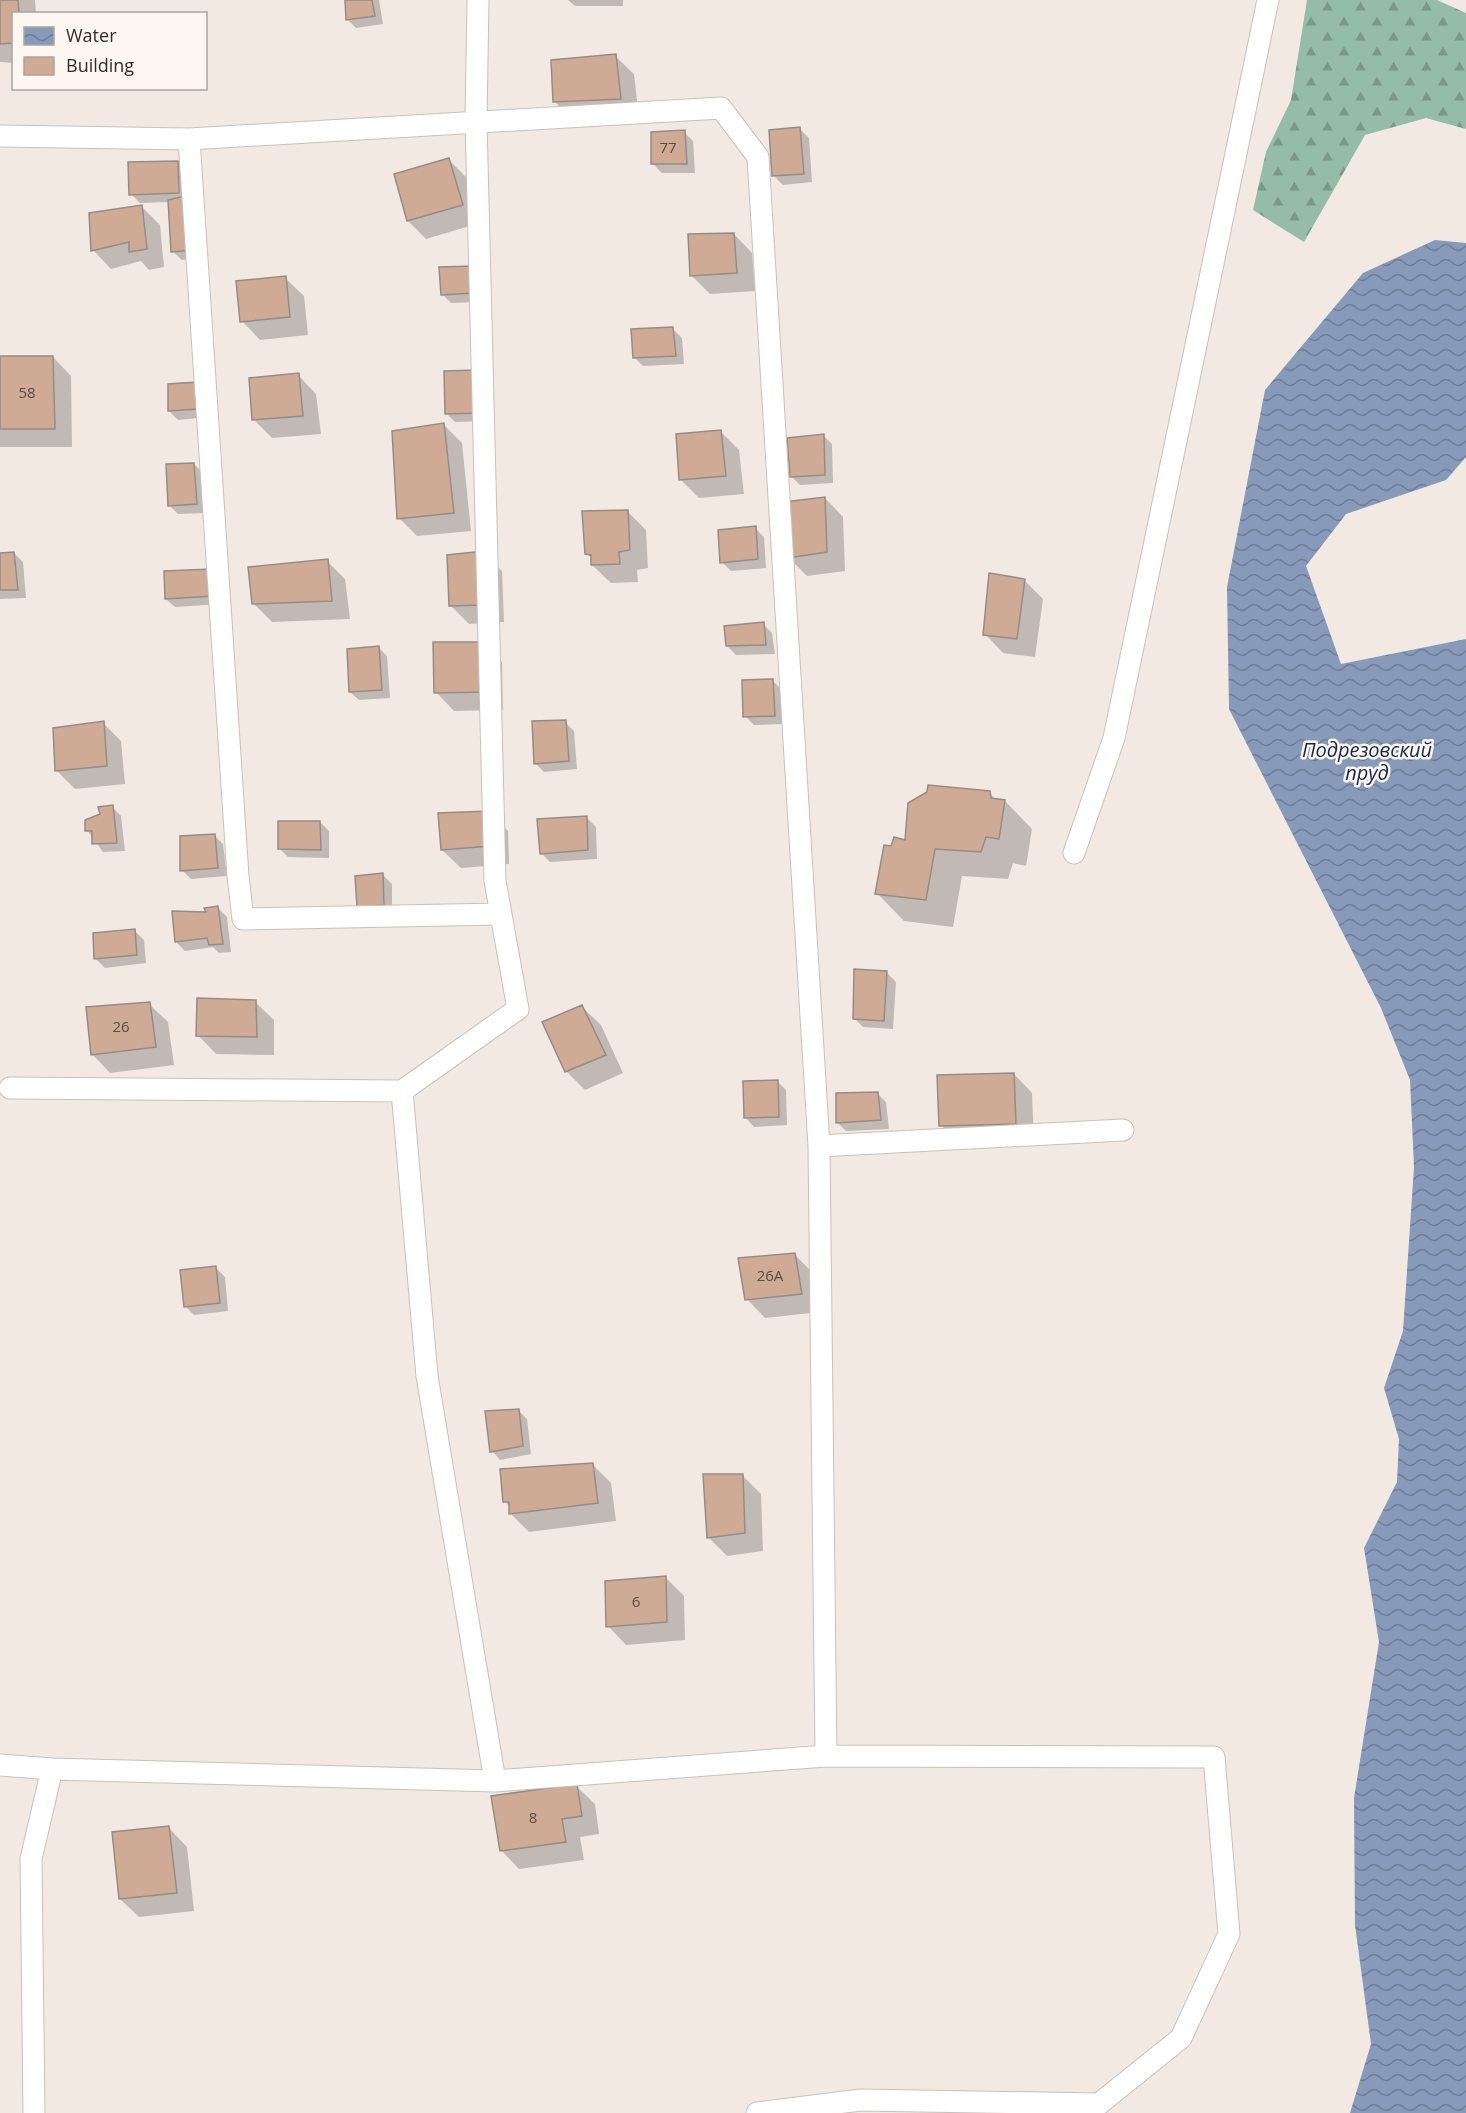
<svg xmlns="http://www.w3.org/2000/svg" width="1466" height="2113" font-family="'Open Sans',sans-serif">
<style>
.forest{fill:url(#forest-firs)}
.water{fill:url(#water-waves)}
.shadow{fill:#0003}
.building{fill:#cfab95;stroke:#958c87;stroke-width:1.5}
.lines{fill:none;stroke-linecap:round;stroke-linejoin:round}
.service-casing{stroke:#c9c0b9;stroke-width:23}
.service{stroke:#fff;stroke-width:21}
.labels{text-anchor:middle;stroke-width:5;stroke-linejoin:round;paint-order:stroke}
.number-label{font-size:15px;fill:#574c44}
.water-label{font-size:20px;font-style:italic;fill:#112852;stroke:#fef6f1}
</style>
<defs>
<pattern id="forest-firs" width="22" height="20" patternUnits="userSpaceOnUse" patternTransform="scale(1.5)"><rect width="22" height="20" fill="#95bca6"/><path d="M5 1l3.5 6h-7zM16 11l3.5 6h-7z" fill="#7a9987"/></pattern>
<pattern id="water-waves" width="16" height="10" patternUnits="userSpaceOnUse" patternTransform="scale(1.5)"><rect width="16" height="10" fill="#879aba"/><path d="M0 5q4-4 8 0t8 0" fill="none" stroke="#6f7e97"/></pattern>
</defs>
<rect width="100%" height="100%" fill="#f2e9e2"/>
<!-- forest -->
<path class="forest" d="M 1307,0 L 1437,0 L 1466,13 L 1466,129 L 1426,118 L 1365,135 L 1304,242 L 1253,210 L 1266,152 L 1291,100 Z"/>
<!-- water -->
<path class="water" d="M 1435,240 L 1466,243 L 1466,457 L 1446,480 L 1346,514 L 1306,566 L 1341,664 L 1466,639 L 1466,2113 L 1350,2113 L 1371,2044 L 1355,1925 L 1354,1798 L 1379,1642 L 1364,1548 L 1397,1482 L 1399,1439 L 1384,1388 L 1403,1331 L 1414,1167 L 1410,1080 L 1381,1008 L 1229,709 L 1227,587 L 1265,390 L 1363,273 Z"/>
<!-- shadow -->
<path class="shadow" d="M 0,0 L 35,0 L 36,14 L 14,14 L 14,63 L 0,62 Z
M 347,0 L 379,0 L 383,24 L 356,28 L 348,20 Z
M 568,0 L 623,0 L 623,6 L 575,6 Z
M 615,56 L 634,74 L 639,117 L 573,120 L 555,102 Z
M 800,129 L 809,138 L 812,182 L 783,185 L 774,176 Z
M 684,132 L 693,141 L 695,173 L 662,173 L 653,164 Z
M 449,160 L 467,178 L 480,223 L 426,239 L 408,221 Z
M 177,162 L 186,171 L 201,258 L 182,260 L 173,252 L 170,202 L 140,203 L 131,194 Z
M 142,207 L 160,225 L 164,267 L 149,270 L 141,261 L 111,269 L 93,250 Z
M 734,234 L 752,253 L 755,291 L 710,294 L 692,276 Z
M 474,268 L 484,302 L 451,303 L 442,294 Z
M 285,278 L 304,296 L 308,335 L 260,340 L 242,321 Z
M 673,329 L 682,338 L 684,364 L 643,366 L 634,357 Z
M 53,357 L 71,376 L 72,447 L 0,447 L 0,358 Z
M 479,372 L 489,421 L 455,422 L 446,413 Z
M 298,375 L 316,394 L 321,434 L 272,438 L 254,420 Z
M 196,384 L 206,417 L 178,420 L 169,411 Z
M 444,425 L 462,443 L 471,531 L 417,536 L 399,518 Z
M 721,432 L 739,450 L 744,494 L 699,498 L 681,480 Z
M 823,435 L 832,444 L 833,483 L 800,485 L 791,476 Z
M 194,464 L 203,473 L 205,513 L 178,514 L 169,505 Z
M 825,498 L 843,517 L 845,571 L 807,576 L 789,558 Z
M 627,511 L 646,530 L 648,568 L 637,570 L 638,582 L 611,583 L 592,565 L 592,559 L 587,553 Z
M 755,528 L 764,537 L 766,568 L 731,571 L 722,562 Z
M 14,553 L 23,562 L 26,598 L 0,599 L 0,555 Z
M 483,553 L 502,571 L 504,622 L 469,624 L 450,605 Z
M 327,561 L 345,579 L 350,619 L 272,622 L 253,603 Z
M 212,570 L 222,604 L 175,607 L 166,599 Z
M 1024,580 L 1043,599 L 1035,657 L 1003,653 L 985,634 Z
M 763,624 L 772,633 L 775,654 L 736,655 L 727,646 Z
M 483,643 L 502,662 L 503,710 L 454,711 L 436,692 Z
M 378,647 L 387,656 L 390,698 L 359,700 L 350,692 Z
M 773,681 L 782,690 L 783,724 L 754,725 L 745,716 Z
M 565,722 L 574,731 L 577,769 L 544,772 L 535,763 Z
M 103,723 L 121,741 L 125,784 L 75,789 L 56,770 Z
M 989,793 L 996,800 L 1005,801 L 1032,829 L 1026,866 L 1013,863 L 1008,879 L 962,876 L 953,927 L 904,921 L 877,893 L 892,848 Z
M 112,807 L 121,816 L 125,851 L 103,852 L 87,830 Z
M 490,813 L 508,831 L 509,864 L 461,868 L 442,850 Z
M 587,818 L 596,827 L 597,859 L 550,862 L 541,853 Z
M 320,822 L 329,831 L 329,858 L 288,857 L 279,848 Z
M 214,835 L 223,844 L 227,876 L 191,879 L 182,870 Z
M 383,875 L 392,884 L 392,913 L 358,906 Z
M 218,908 L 227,917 L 231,952 L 219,953 L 213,947 L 185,951 L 176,942 Z
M 135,931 L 144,940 L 146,963 L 105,968 L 96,959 Z
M 887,973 L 896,982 L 893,1029 L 863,1027 L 854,1018 Z
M 255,1002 L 274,1020 L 274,1055 L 216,1054 L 198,1035 Z
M 149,1004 L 168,1022 L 174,1065 L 110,1073 L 92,1054 Z
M 582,1007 L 601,1025 L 623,1073 L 585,1090 L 566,1071 Z
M 1014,1074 L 1032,1093 L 1034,1142 L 959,1144 L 941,1125 Z
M 777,1081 L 786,1090 L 787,1125 L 754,1127 L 746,1118 Z
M 877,1093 L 886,1102 L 889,1129 L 846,1131 L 837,1122 Z
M 794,1254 L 813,1273 L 820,1312 L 765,1318 L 747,1299 Z
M 216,1268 L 225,1277 L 228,1311 L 194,1315 L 185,1306 Z
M 518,1410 L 527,1419 L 531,1454 L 500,1460 L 492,1451 Z
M 592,1464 L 611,1483 L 616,1521 L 529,1532 L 510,1513 L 510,1507 L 505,1501 Z
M 742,1475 L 761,1494 L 763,1551 L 727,1556 L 708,1537 Z
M 665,1577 L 684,1596 L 685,1640 L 626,1645 L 608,1626 Z
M 576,1786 L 595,1804 L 599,1834 L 580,1837 L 584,1860 L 519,1869 L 501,1850 Z
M 169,1828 L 187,1847 L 194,1911 L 139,1917 L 120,1899 Z"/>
<!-- building -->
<path class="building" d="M 0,0 L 18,0 L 19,14 L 14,14 L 14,43 L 0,44 Z
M 345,0 L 372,0 L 375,16 L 346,20 Z
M 616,54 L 621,99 L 553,102 L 551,60 Z
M 800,127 L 804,174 L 772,176 L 769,130 Z
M 685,130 L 687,164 L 651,164 L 651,132 Z
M 449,158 L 463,205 L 407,221 L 394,174 Z
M 178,161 L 179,193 L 129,195 L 128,162 Z
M 189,195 L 193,250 L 171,252 L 168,200 Z
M 142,205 L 147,249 L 129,252 L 129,242 L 91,251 L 89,213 Z
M 734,233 L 737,273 L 690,276 L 688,234 Z
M 474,266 L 475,293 L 441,295 L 439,267 Z
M 286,276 L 290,317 L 240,322 L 236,281 Z
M 673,327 L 676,356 L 633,358 L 631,329 Z
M 0,356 L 53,356 L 55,429 L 0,429 Z
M 479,370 L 480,413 L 445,414 L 444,371 Z
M 299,373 L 303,416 L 252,420 L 249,378 Z
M 197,382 L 198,409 L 168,411 L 168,384 Z
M 444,423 L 454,513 L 397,519 L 392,431 Z
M 721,430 L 726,476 L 679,480 L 676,434 Z
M 824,434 L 825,475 L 790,477 L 787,438 Z
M 194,463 L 197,504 L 168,506 L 166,464 Z
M 825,497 L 827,552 L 788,558 L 784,502 Z
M 628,510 L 630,550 L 619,552 L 620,564 L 591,565 L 591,555 L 585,554 L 582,511 Z
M 756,526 L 758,559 L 720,563 L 718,530 Z
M 484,551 L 486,605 L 449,606 L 447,555 Z
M 14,552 L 18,590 L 0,590 L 0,553 Z
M 328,559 L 332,601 L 252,604 L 248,567 Z
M 212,569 L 214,596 L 165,599 L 164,571 Z
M 989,573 L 1025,579 L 1017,639 L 983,635 Z
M 764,622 L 766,645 L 726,646 L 724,626 Z
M 433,642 L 484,642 L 485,692 L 434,693 Z
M 379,646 L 382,690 L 349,692 L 347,649 Z
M 773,679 L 775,716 L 743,717 L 742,680 Z
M 566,720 L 569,761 L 534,764 L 532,721 Z
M 104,721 L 107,766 L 55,771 L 53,728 Z
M 928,785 L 990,791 L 991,798 L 1005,800 L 999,839 L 986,837 L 981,852 L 935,849 L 926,900 L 875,894 L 884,845 L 891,846 L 894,837 L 905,840 L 908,803 L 927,792 Z
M 113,805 L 117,843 L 92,844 L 92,831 L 85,831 L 85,820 L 100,814 L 98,807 Z
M 490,811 L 491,846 L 441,850 L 438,813 Z
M 587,816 L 588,850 L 540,854 L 537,819 Z
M 278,821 L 320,821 L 321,850 L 278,849 Z
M 215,834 L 218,868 L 180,871 L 180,836 Z
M 383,873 L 384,905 L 357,907 L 355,876 Z
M 218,906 L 223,944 L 209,945 L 207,938 L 175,942 L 172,911 L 206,912 L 204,908 Z
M 135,929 L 137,955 L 94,959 L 93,933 Z
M 854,969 L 887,971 L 884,1021 L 853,1019 Z
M 197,998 L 256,1000 L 257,1037 L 196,1036 Z
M 150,1002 L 156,1047 L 91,1055 L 86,1007 Z
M 582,1005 L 606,1055 L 565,1072 L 542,1022 Z
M 1014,1073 L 1016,1124 L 939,1126 L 937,1075 Z
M 778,1080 L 779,1117 L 744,1118 L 743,1081 Z
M 878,1092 L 881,1120 L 836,1123 L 836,1093 Z
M 795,1253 L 802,1294 L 745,1300 L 738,1258 Z
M 216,1266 L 220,1303 L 184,1307 L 180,1270 Z
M 519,1409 L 523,1446 L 490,1452 L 485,1411 Z
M 593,1463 L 598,1503 L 509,1514 L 509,1502 L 503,1502 L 500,1469 Z
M 703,1474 L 743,1474 L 745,1533 L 707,1538 Z
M 666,1576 L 667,1622 L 606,1627 L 605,1581 Z
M 577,1784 L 582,1816 L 562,1819 L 566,1842 L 500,1851 L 491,1796 Z
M 169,1826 L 177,1893 L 119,1899 L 112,1832 Z"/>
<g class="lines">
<!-- service casing -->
<g class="service-casing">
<path id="service" d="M 0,136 L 189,139 L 721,108 L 758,157 L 819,1146 L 826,1756 L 1214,1757 L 1229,1934 L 1181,2038 L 1099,2104 L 861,2100 L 757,2113
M 189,139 L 238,876 L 243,919 L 501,914
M 1074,853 L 1114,738 L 1268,0
M 10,1088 L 402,1091 L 427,1376 L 495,1781
M 402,1091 L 518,1009 L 495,881 L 476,121 L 478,0
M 819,1146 L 1123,1130
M 0,1765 L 52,1769
M 34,2113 L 31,1859 L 52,1769 L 495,1781 L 826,1756"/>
</g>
<!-- service -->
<use href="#service" class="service"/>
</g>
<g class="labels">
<!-- number labels -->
<g class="number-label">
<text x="668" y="153">77</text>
<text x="27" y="398">58</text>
<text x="121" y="1032">26</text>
<text x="770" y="1281">26А</text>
<text x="636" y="1607">6</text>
<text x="533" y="1823">8</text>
</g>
<!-- water labels -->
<g class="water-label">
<text x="1367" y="757">Подрезовский<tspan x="1367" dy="23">пруд</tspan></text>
</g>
</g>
<!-- legend -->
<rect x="12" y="12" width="195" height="78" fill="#fef6f1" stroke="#aba5a1" stroke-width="1.5"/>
<rect x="24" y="27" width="30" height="18" fill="url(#water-waves)" stroke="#aba5a1" stroke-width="1.5"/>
<text x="66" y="42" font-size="18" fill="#2f2c29">Water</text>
<rect x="24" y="57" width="30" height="18" fill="#cfab95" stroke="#aba5a1" stroke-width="1.5"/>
<text x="66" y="72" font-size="18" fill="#2f2c29">Building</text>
</svg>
